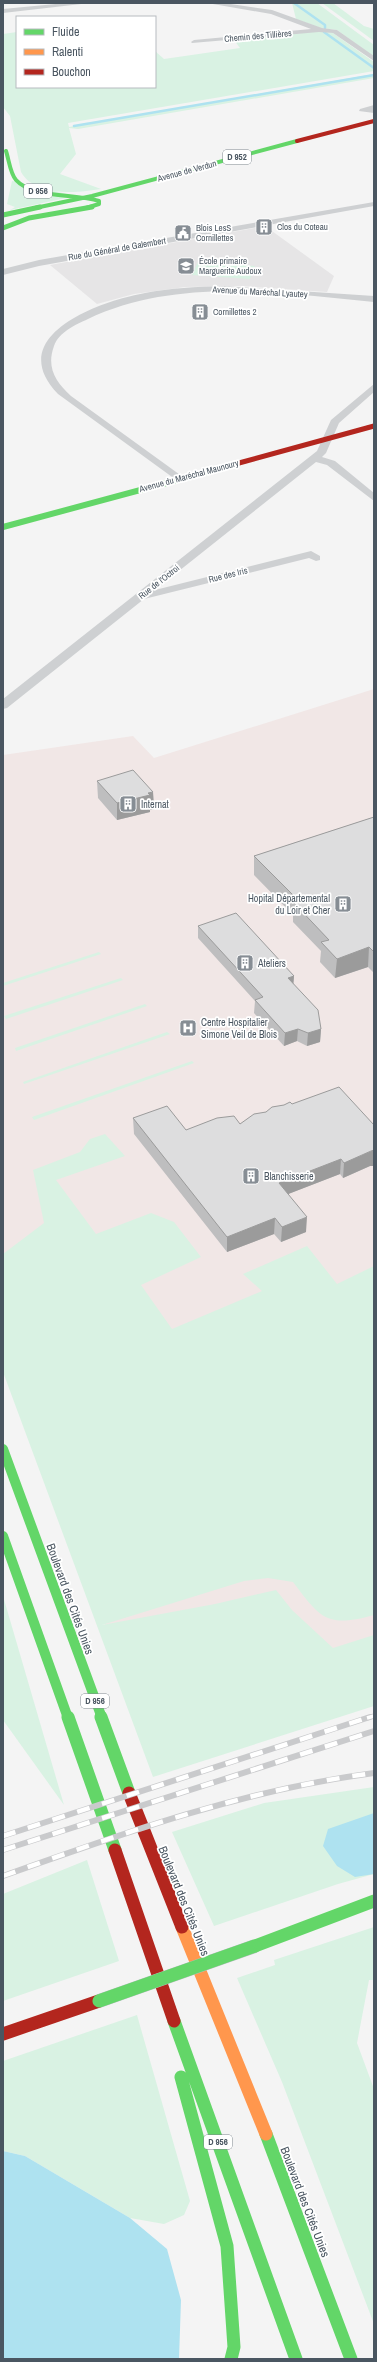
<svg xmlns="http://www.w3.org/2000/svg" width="377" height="2362" font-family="'Archivo Narrow',sans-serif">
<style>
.education{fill:#e6e5e6}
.medical{fill:#f1e7e6}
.green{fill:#d9f2e3}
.water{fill:#aee2f0}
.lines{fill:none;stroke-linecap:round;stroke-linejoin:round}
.stream{stroke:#aee2f0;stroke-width:2.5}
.street{fill:#ced0d2;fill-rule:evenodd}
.fast-far4{stroke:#63d668;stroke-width:4}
.fast-far3{stroke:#63d668;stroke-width:5}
.fast-far2{stroke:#63d668;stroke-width:6}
.fast-far1{stroke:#63d668;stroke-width:10}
.fast{stroke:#63d668;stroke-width:13}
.slow{stroke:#ff974d;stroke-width:13}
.jam-far2{stroke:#b3261e;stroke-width:4}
.jam-far1{stroke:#b3261e;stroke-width:5}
.jam{stroke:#b3261e;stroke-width:13}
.rail-far1-casing{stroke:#c9cacc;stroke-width:5}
.rail-casing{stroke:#c9cacc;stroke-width:6}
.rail-far1{stroke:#fff;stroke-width:3.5;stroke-dasharray:10;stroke-linecap:butt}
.rail{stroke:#fff;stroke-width:4.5;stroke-dasharray:13;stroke-linecap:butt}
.fast-bridge-casing{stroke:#b9bec3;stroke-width:14;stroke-linecap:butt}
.fast-bridge{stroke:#63d668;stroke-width:13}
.wall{fill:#bebebf}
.shaded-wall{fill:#9b9b9b}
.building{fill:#ddddde;stroke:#9b9b9b}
.labels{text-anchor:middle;stroke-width:3.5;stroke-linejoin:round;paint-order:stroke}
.far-street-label{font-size:9px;fill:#4a5661;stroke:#fff}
.shield{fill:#fff;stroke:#808990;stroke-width:1}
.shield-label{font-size:9px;font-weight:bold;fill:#4a5661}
.far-poi-label{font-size:9px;fill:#4a5661;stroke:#fff;text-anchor:start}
.poi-label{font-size:10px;fill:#4a5661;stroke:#fff;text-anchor:start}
.near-street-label{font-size:12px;fill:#4a5661;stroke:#fff}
</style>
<rect width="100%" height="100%" fill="#f4f4f4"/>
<!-- education -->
<path class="education" d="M 265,226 L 334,276 L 327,292 L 240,286 L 185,287 L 134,294 L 97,304 L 50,265 Z"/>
<!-- medical -->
<path class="medical" d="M 374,689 L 374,1672 L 143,1748 L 3,1297 L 3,755 L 133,736 L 154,758 Z"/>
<!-- green -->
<path class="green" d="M 292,3 L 317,3 L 374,45 L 374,57 L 337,30 L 321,28 L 296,19 Z
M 322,3 L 333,3 L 364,26 L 374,29 L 374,41 Z
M 321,31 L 333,33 L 374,62 L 374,71 L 68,123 L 69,127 L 374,74 L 374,78 L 78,129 L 69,128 L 76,154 L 60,174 L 101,189 C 77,193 35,197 21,172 L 10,116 L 3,107 L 3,34 L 17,32 L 17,87 L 155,87 L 155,51 L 164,59 L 240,48 L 234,40 Z
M 12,181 L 75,196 L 10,210 L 15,207 L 7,204 Z
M 198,262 L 255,266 L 250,279 L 192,275 Z
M 99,952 L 101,954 L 3,986 L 3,983 Z
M 121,978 L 123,980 L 6,1019 L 4,1016 Z
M 145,1004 L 147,1006 L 16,1051 L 15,1048 Z
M 167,1032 L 170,1034 L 24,1084 L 23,1082 Z
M 192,1061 L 194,1063 L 34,1120 L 32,1117 Z
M 105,1134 L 125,1156 L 56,1180 L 96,1234 L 151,1213 L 174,1222 L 201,1257 L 141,1285 L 172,1329 L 262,1291 L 243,1274 L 307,1246 L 337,1284 L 374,1266 L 374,1615 C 327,1628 321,1619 293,1582 L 268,1578 L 244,1581 L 102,1625 L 215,1604 L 276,1590 L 292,1610 L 333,1648 L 374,1635 L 374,1706 L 153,1777 L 3,1372 L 3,1254 L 44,1223 L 33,1170 L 80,1152 L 90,1139 Z
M 3,1596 L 64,1805 L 3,1720 Z
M 374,1787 L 374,1874 L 338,1884 L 214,1926 L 172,1832 L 264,1803 Z
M 87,1860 L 119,1961 L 3,2001 L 3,1894 Z
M 374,1927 L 374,1980 L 369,1980 L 357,2043 L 374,2089 L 374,2324 L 282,2082 L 237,1978 L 275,1965 L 274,1960 Z
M 137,2015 L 190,2201 L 184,2215 L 164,2224 L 130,2218 L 25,2156 L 3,2151 L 3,2061 Z"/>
<!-- water -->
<path class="water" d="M 374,1813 L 374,1874 L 355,1877 L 337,1866 L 323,1846 L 328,1829 Z
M 3,2151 L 25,2156 L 130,2218 L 167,2249 L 181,2300 L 179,2359 L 3,2359 Z"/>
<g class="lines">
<!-- stream -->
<path class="stream" d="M 294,3 L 325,25 L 325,28
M 324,32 L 374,68
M 74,126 L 374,75"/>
<!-- street -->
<path class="street" d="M 66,3 L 90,3 L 3,13 L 3,9 Z
M 207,3 L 224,3 L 272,10 L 322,28 L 337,30 L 374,56 L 374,61 L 333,33 L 319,32 L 192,43 L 191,42 L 194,40 L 311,29 L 271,14 Z
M 374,105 L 374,113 L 359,111 L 360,109 Z
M 374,202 L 374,206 L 39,266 L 3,275 L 3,269 L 39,260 Z
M 222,286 L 374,296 L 374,302 C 279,293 178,277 88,319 C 75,325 59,332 54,346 C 46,368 56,382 71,396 L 183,477 L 184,479 L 179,482 L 58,394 C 2,336 100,301 145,293 C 171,288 196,287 222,286 Z
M 374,384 L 374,392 L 339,423 L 326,453 L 322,457 L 335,461 L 374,493 L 374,501 L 327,465 L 316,462 L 155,590 L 311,551 L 320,556 L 320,560 L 316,561 L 309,558 L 144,599 L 7,708 L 3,709 L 3,699 L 317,451 L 331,420 Z"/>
<!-- fast-far4 -->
<path class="fast-far4" d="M 6,151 C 9,160 10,173 16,180 C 33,199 76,193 99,201 L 99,204 L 86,208
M 35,208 L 92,196 L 297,141"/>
<!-- fast-far3 -->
<path class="fast-far3" d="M 3,215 L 40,207
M 3,228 L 29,218 L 92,207
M 218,469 L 239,463"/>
<!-- fast-far2 -->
<path class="fast-far2" d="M 3,527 L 222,468"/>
<!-- fast-far1 -->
<path class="fast-far1" d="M 3,1449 L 102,1718
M 3,1536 L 68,1718"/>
<!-- fast -->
<path class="fast" d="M 68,1717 L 115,1850
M 101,1717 L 129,1793
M 255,1946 L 374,1901
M 174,2021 L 296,2359
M 181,2077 L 227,2246 L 234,2347 L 231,2359
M 266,2134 L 351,2359"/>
<!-- slow -->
<path class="slow" d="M 182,1927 L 266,2134"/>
<!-- jam-far2 -->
<path class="jam-far2" d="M 297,141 L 374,121"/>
<!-- jam-far1 -->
<path class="jam-far1" d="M 239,463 L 374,426"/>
<!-- jam -->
<path class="jam" d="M 129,1793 L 182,1927
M 115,1850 L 174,2021
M 3,2034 L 99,2001"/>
<!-- rail-far1 casing -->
<g class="rail-far1-casing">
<path id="rail-far1" d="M 367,1718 L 374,1716"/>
</g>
<!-- rail casing -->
<g class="rail-casing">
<path id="rail" d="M 3,1836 L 370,1717
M 3,1850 L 374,1731
M 3,1876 C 126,1832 244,1790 374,1773"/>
</g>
<!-- rail-far1 -->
<use href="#rail-far1" class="rail-far1"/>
<!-- rail -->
<use href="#rail" class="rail"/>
<!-- fast-bridge casing -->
<g class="fast-bridge-casing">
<path id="fast-bridge" d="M 99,2001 L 255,1946"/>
</g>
<!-- fast-bridge -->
<use href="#fast-bridge" class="fast-bridge"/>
</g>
<!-- wall -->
<path class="wall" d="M 97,781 L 153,792 L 154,809 L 150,810 L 150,812 L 117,820 L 98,798 Z
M 374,817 L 374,973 L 368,967 L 335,978 L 320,962 L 321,951 L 293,922 L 293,915 L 254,875 L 254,856 Z
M 198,926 L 294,976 L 293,984 L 321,1029 L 320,1042 L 307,1046 L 297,1041 L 284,1046 L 254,1013 L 255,1001 L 198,938 Z
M 292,1104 L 370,1166 L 343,1178 L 340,1174 L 288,1194 L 306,1232 L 281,1242 L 274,1234 L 227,1252 L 134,1134 L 133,1118 L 186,1130 L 240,1124 L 266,1112 Z"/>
<!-- shaded-wall -->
<path class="shaded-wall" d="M 153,792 L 154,809 L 150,810 L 150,812 L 117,820 L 117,803 Z
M 369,947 L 368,967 L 335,978 L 337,959 Z
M 294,976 L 293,989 L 288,978 Z
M 298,1029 L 297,1041 L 284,1046 L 285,1033 Z
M 321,1029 L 320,1042 L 307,1046 L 308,1033 Z
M 374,1150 L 374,1166 L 370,1166 L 343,1178 L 344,1163 L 371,1151 Z
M 341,1159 L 340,1174 L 278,1198 L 279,1183 Z
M 307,1217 L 306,1232 L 281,1242 L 282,1227 Z
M 275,1218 L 274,1234 L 227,1252 L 227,1237 Z"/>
<!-- building -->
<path class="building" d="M 133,770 L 153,792 L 148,793 L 150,795 L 117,803 L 97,781 Z
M 374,817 L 374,952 L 369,947 L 337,959 L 321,942 L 329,940 L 294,903 L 299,901 L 254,856 Z
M 236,913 L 294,976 L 288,978 L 318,1010 L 321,1029 L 308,1033 L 298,1029 L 285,1033 L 255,1000 L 263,997 L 198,926 Z
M 339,1087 L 374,1125 L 374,1150 L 371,1151 L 344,1163 L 341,1159 L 279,1183 L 307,1217 L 282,1227 L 275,1218 L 227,1237 L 133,1118 L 167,1106 L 186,1130 L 217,1118 L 234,1116 L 240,1124 L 254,1114 L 266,1112 L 272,1107 L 284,1105 L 290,1102 L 292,1104 Z"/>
<!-- icons -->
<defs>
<g id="building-square" transform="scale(0.9)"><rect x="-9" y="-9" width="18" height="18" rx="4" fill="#868d94" stroke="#fff"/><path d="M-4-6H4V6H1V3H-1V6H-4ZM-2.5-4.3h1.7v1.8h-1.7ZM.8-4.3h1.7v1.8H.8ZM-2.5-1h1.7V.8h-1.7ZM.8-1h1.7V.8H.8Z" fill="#fff"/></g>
<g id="civic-square" transform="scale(0.9)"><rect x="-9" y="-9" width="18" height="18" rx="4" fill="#868d94" stroke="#fff"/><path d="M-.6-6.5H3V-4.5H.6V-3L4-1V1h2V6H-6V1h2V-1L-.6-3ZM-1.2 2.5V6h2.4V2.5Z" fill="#fff"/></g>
<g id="school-square" transform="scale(0.9)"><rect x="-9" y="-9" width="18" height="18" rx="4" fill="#868d94" stroke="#fff"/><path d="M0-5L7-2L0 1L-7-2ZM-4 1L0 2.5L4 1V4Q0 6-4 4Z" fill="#fff"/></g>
<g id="hospital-square" transform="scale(0.9)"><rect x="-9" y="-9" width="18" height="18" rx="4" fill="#868d94" stroke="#fff"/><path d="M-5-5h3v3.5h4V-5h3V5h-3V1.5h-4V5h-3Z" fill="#fff"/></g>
</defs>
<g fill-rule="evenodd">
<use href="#building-square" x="264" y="227"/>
<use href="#civic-square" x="183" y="233"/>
<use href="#school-square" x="186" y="266"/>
<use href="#building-square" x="200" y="312"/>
<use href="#building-square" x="128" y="804"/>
<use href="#building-square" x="343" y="904"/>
<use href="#building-square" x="245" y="963"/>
<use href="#hospital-square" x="188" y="1028"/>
<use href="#building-square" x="251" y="1176"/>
</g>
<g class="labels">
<!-- far-street labels -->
<g class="far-street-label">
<text transform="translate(258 36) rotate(-5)" y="3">Chemin des Tillières</text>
<text transform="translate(187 171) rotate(-15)" y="3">Avenue de Verdun</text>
<text transform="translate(117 249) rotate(-10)" y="3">Rue du Général de Galembert</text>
<text transform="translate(260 292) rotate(3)" y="3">Avenue du Maréchal Lyautey</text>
<text transform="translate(189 476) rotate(-15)" y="3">Avenue du Maréchal Maunoury</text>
<text transform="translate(228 575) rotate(-14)" y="3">Rue des Iris</text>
<text transform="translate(159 582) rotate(-38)" y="3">Rue de l'Octroi</text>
</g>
<!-- shield labels -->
<g class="shield">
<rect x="223" y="150" width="28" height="14" rx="3"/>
<rect x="24" y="184" width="28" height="14" rx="3"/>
<rect x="81" y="1694" width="28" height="14" rx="3"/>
<rect x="204" y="2135" width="28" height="14" rx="3"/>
</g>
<g class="shield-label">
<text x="237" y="160">D 952</text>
<text x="38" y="194">D 956</text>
<text x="95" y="1704">D 956</text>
<text x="218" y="2145">D 956</text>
</g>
<!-- far-poi labels -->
<g class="far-poi-label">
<text x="277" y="230">Clos du Coteau</text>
<text x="196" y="231">Blois LesS<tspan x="196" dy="10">Cornillettes</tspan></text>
<text x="199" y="264">École primaire<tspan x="199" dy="10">Marguerite Audoux</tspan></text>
<text x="213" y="315">Cornillettes 2</text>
</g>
<!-- poi labels -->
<g class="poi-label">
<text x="141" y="808">Internat</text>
<text x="330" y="902" text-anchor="end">Hopital Départemental<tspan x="330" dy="12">du Loir et Cher</tspan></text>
<text x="258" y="967">Ateliers</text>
<text x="201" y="1026">Centre Hospitalier<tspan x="201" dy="12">Simone Veil de Blois</tspan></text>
<text x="264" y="1180">Blanchisserie</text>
</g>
<!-- near-street labels -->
<g class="near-street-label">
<text transform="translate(70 1599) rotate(70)" y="4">Boulevard des Cités Unies</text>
<text transform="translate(184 1901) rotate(68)" y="4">Boulevard des Cités Unies</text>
<text transform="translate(305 2202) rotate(69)" y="4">Boulevard des Cités Unies</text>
</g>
</g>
<!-- border -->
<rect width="377" height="2362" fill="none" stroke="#4a5661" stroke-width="8"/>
<!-- legend -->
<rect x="16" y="16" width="140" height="72" fill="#ffffff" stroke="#b7bbc0"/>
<rect x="24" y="29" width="20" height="6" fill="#63d668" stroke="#b7bbc0"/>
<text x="52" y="36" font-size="12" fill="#4a5661">Fluide</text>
<rect x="24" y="49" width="20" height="6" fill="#ff974d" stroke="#b7bbc0"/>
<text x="52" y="56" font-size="12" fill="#4a5661">Ralenti</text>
<rect x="24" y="69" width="20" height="6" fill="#b3261e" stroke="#b7bbc0"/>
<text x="52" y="76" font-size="12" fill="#4a5661">Bouchon</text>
</svg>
